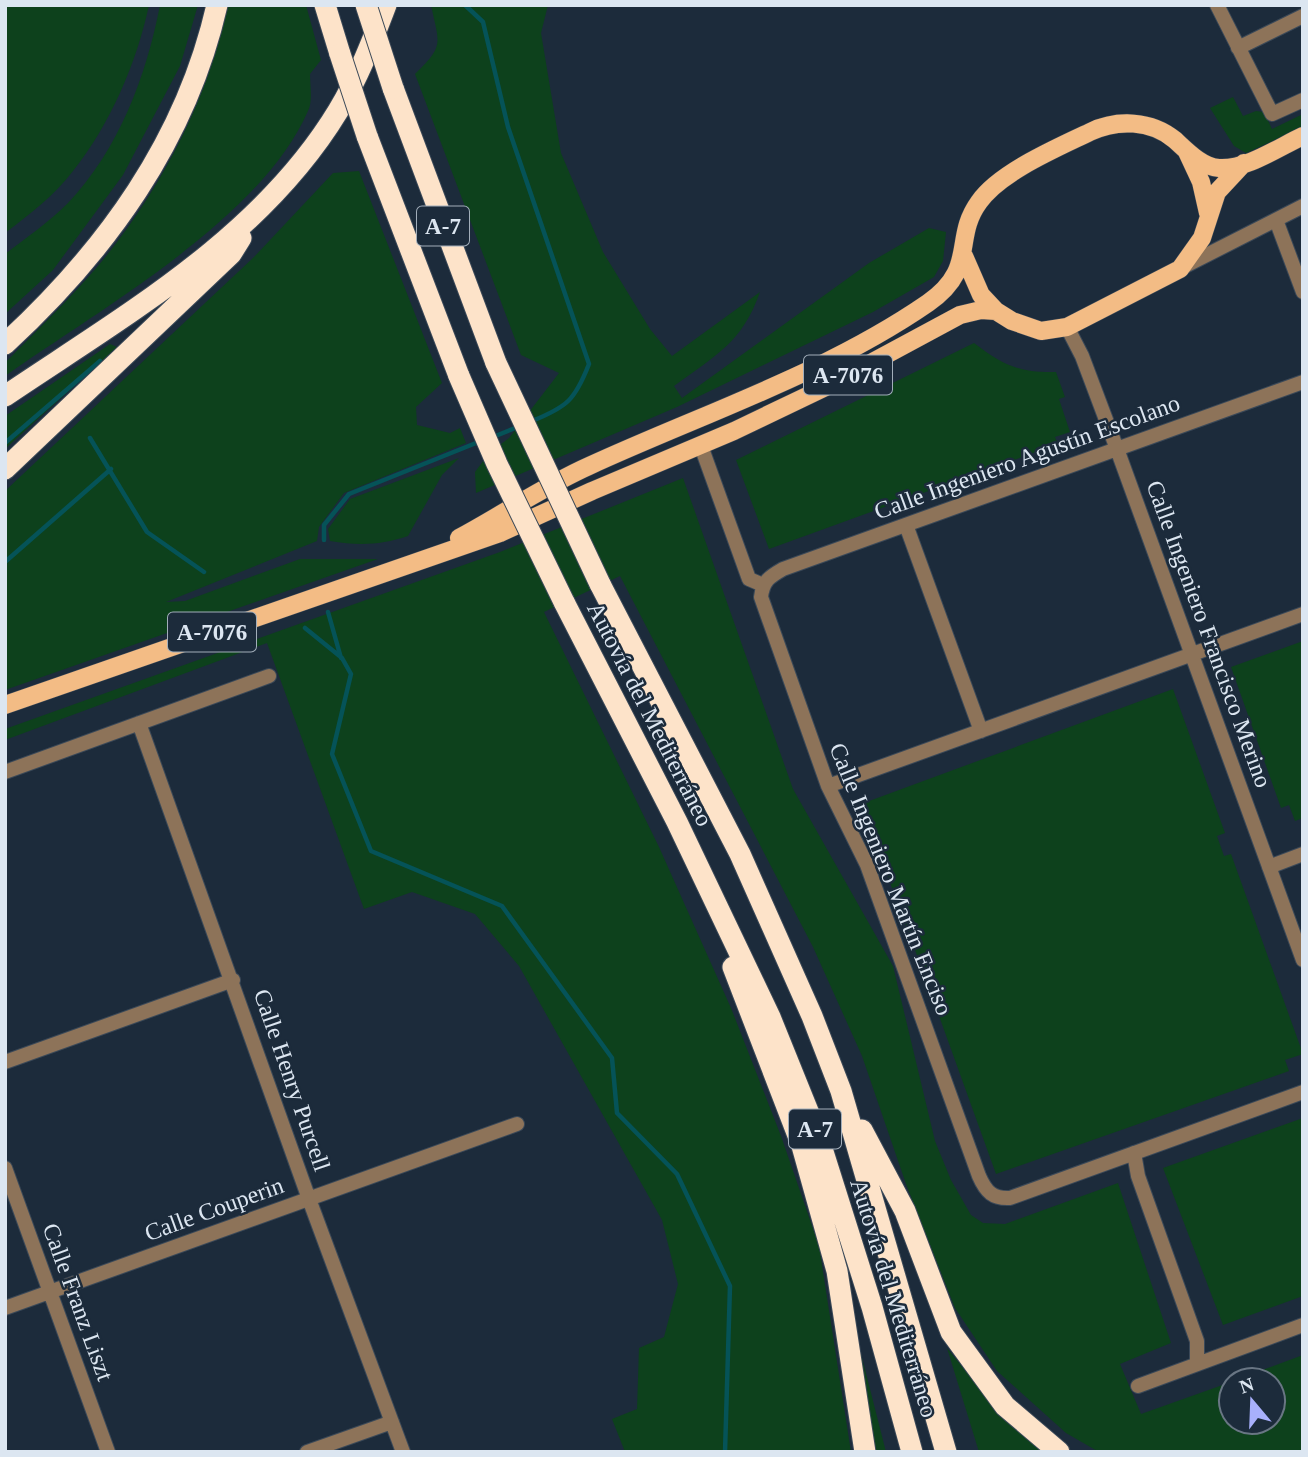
<svg xmlns="http://www.w3.org/2000/svg" width="1308" height="1457" font-family="'Times New Roman',serif">
<style>
.green{fill:#0d411c}
.lines{fill:none;stroke-linecap:round;stroke-linejoin:round}
.stream{stroke:#055358;stroke-width:4.5}
.street-casing{stroke:#3b4958;stroke-width:16}
.primary-casing{stroke:#3b4958;stroke-width:19}
.highway-casing{stroke:#3b4958;stroke-width:23}
.street{stroke:#8d7359;stroke-width:14}
.primary{stroke:#f3bc85;stroke-width:18}
.highway{stroke:#fde3c9;stroke-width:21}
.highway-bridge-casing{stroke:#3b4958;stroke-width:23;stroke-linecap:butt}
.highway-bridge{stroke:#fde3c9;stroke-width:21}
.labels{text-anchor:middle;stroke-width:5;stroke-linejoin:round;paint-order:stroke}
.shield{fill:#1c2b3b;stroke:#a2aeba;stroke-width:2}
.shield-label{font-size:23px;font-weight:bold;fill:#dce6f1}
.street-label{font-size:24px;fill:#dce6f1;stroke:#1c2b3b}
</style>
<rect width="100%" height="100%" fill="#1c2b3b"/>
<!-- green -->
<path class="green" d="M 5,5 L 149,5 C 137,62 110,125 73,171 C 55,195 29,215 5,233 Z
M 160,5 L 198,5 L 180,66 L 123,175 L 53,270 L 5,314 L 5,254 C 26,238 49,222 68,203 C 119,149 146,77 160,5 Z
M 228,5 L 306,5 L 321,60 L 310,74 C 310,85 313,101 308,111 C 261,219 100,309 5,376 L 5,363 C 36,331 69,300 98,266 C 160,192 208,100 228,5 Z
M 431,5 L 548,5 L 541,33 L 561,153 L 603,252 L 650,329 L 672,356 L 760,292 C 742,343 716,355 674,386 L 682,398 L 869,263 L 929,228 L 946,232 L 943,261 L 934,277 L 873,312 L 677,407 L 476,493 L 475,472 L 489,453 L 509,438 L 559,373 L 521,355 L 415,74 C 445,45 439,44 431,5 Z
M 1233,97 L 1243,116 L 1256,111 L 1264,112 L 1272,129 L 1303,114 L 1303,127 L 1246,153 L 1234,146 L 1210,108 Z
M 359,171 L 442,383 L 416,407 L 417,425 L 450,433 L 460,428 L 466,443 L 344,493 L 319,527 L 317,541 L 166,602 L 185,601 L 300,559 L 378,559 L 5,690 L 5,491 L 254,257 L 333,173 Z
M 974,343 C 1003,365 1019,373 1056,372 L 1065,397 L 1059,399 L 1070,432 L 1055,437 L 1058,444 L 769,549 L 736,460 Z
M 110,344 L 117,347 L 5,449 L 5,416 Z
M 459,458 L 442,475 L 408,536 C 381,545 359,546 330,541 L 328,529 L 350,499 Z
M 683,478 L 793,789 L 893,966 L 935,1141 L 951,1180 L 971,1215 L 983,1223 L 1005,1224 L 1118,1183 L 1171,1343 L 1120,1364 L 1141,1414 L 1231,1382 L 1231,1422 L 1273,1422 L 1273,1380 L 1235,1380 L 1303,1355 L 1303,1452 L 1099,1452 L 1066,1433 L 997,1371 L 955,1308 L 906,1184 L 862,1056 L 813,947 L 620,576 L 544,612 L 659,847 L 731,1008 L 781,1136 L 819,1246 L 851,1452 L 625,1452 L 612,1419 L 637,1409 L 639,1348 L 664,1337 L 678,1284 L 662,1220 L 519,966 L 475,914 L 412,892 L 364,909 L 267,643 L 5,740 L 5,729 L 500,552 Z
M 1303,641 L 1303,818 L 1295,821 L 1289,805 L 1281,808 L 1231,667 Z
M 1173,689 L 1225,833 L 1217,836 L 1224,856 L 1231,854 L 1303,1054 L 1285,1060 L 1289,1071 L 996,1174 L 934,1002 L 941,998 L 934,974 L 925,977 L 861,804 Z
M 1303,1118 L 1303,1296 L 1223,1325 L 1163,1168 Z
M 856,1334 L 886,1452 L 871,1452 Z
M 947,1348 L 1003,1417 L 1045,1452 L 979,1452 Z"/>
<g class="lines">
<!-- stream -->
<path class="stream" d="M 465,5 L 483,22 L 508,127 L 589,364 C 575,400 567,407 532,421
M 493,437 L 520,426
M 90,438 L 147,532 L 204,572
M 5,443 L 100,361
M 324,540 L 324,525 L 349,494 L 481,441
M 5,562 L 111,469
M 328,612 L 341,658
M 305,628 L 342,658 L 351,674 L 332,754 L 371,851 L 502,906 L 612,1058 L 617,1113 L 677,1174 L 730,1286 L 725,1452"/>
<!-- street casing -->
<g class="street-casing">
<path id="street" d="M 1217,5 L 1272,114 L 1303,100
M 1238,48 L 1303,16
M 1276,220 L 1303,292
M 1181,268 L 1303,206
M 1067,327 L 1082,356 L 1117,449 L 1303,960
M 1303,382 L 783,569 C 769,577 763,581 761,597 L 828,786 L 867,865 L 979,1176 C 986,1192 993,1199 1010,1198 L 1303,1092
M 701,446 L 749,579 L 763,585
M 906,525 L 981,731
M 139,723 L 309,1199 L 403,1452
M 5,772 L 269,676
M 828,786 L 1303,614
M 1269,867 L 1303,854
M 5,1062 L 233,980
M 1134,1153 L 1138,1176 L 1197,1341 L 1197,1364
M 5,1168 L 108,1452
M 5,1308 L 517,1124
M 1138,1386 L 1303,1325
M 307,1452 L 392,1422"/>
</g>
<!-- primary casing -->
<g class="primary-casing">
<path id="primary" d="M 1187,152 L 1201,182 L 1208,213
M 964,256 L 981,295 L 996,311 L 1012,321 L 1041,331 L 1067,327 L 1180,269 L 1202,238 L 1217,192 L 1244,163
M 459,538 C 502,515 544,486 589,466 C 702,414 825,374 928,303 C 978,268 952,239 979,202 C 1000,172 1057,148 1090,132 C 1117,119 1151,120 1175,140 C 1187,151 1202,167 1219,168 C 1246,170 1279,147 1303,136
M 5,705 L 500,533 L 592,491 L 734,431 L 830,385 L 960,315 L 981,310 L 996,311"/>
</g>
<!-- highway casing -->
<g class="highway-casing">
<path id="highway" d="M 325,5 L 340,54
M 393,88 L 496,363
M 367,136 L 459,376
M 5,344 C 106,251 186,141 217,5
M 5,396 C 125,315 261,238 338,111 C 358,78 372,42 386,5
M 5,469 L 231,254 L 241,238
M 600,584 L 740,854 L 812,1016 L 841,1091 L 946,1452
M 564,602 L 677,822 L 770,1017 L 818,1136 L 872,1307 L 912,1452
M 733,967 L 802,1146 L 837,1271 L 865,1452
M 862,1130 L 905,1211 L 951,1332 L 1005,1406 L 1059,1452"/>
</g>
<!-- street -->
<use href="#street" class="street"/>
<!-- primary -->
<use href="#primary" class="primary"/>
<!-- highway -->
<use href="#highway" class="highway"/>
<!-- highway-bridge casing -->
<g class="highway-bridge-casing">
<path id="highway-bridge" d="M 366,5 L 393,88
M 340,54 L 367,136
M 496,363 L 600,584
M 459,376 L 497,464 L 564,602"/>
</g>
<!-- highway-bridge -->
<use href="#highway-bridge" class="highway-bridge"/>
</g>
<g class="labels">
<!-- shield labels -->
<g class="shield">
<rect x="417" y="206.5" width="52" height="39" rx="5"/>
<rect x="804" y="355.5" width="88" height="39" rx="5"/>
<rect x="168" y="612.5" width="88" height="39" rx="5"/>
<rect x="789" y="1109.5" width="52" height="39" rx="5"/>
</g>
<g class="shield-label">
<text x="443" y="234">A-7</text>
<text x="848" y="383">A-7076</text>
<text x="212" y="640">A-7076</text>
<text x="815" y="1137">A-7</text>
</g>
<!-- street labels -->
<g class="street-label">
<text transform="translate(1027 457) rotate(-20)" y="8">Calle Ingeniero Agustín Escolano</text>
<text transform="translate(1209 634) rotate(70)" y="8">Calle Ingeniero Francisco Merino</text>
<text transform="translate(650 714) rotate(63)" y="8">Autovía del Mediterráneo</text>
<text transform="translate(891 879) rotate(68)" y="8">Calle Ingeniero Martín Enciso</text>
<text transform="translate(292 1080) rotate(71)" y="8">Calle Henry Purcell</text>
<text transform="translate(214 1209) rotate(-20)" y="8">Calle Couperin</text>
<text transform="translate(894 1298) rotate(73)" y="8">Autovía del Mediterráneo</text>
<text transform="translate(78 1302) rotate(70)" y="8">Calle Franz Liszt</text>
</g>
</g>
<!-- border -->
<rect width="1308" height="1457" fill="none" stroke="#dce6f1" stroke-width="14"/>
<!-- north arrow -->
<g transform="translate(1252 1401) rotate(341)"><circle r="33" fill="#1c2b3b" stroke="#697684" stroke-width="2"/>
<path d="M0-5L12 26L0 18L-12 26Z" fill="#a8b0fc"/>
<text y="-10" font-size="19" font-weight="bold" text-anchor="middle" fill="#dce6f1">N</text>
</g>
</svg>
